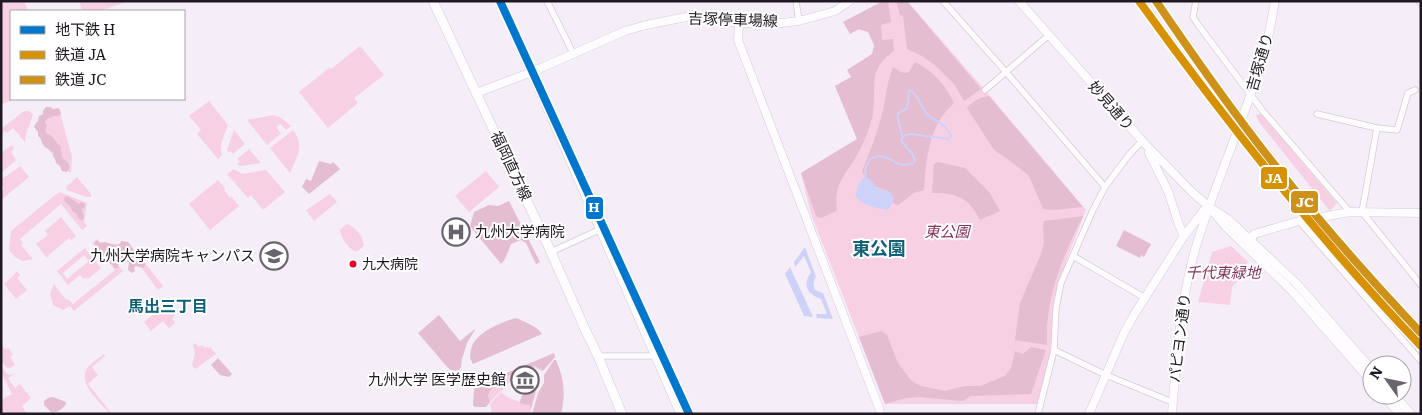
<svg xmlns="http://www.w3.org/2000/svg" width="1422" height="415" font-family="Literata,'Noto Sans JP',serif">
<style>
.green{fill:#f8d0e4;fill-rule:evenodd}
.forest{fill:#e4bdd1}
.water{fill:#cfd2f8}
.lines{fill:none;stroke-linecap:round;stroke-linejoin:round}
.stream{stroke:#cfd2f8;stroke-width:2}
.street-casing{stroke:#d3cbd6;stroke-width:7}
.secondary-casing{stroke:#d3cbd6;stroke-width:9}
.primary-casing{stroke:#d3cbd6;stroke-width:10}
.street{stroke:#fefcfe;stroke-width:5.5}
.secondary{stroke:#fefcfe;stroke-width:8}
.primary{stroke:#fefcfe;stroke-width:9}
.rail-1-casing{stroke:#fff;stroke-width:11}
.rail-2-casing{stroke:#fff;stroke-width:11}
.rail-1{stroke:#d79105;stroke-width:8}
.rail-2{stroke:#ce911a;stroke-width:8}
.metro-1-casing{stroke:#fff;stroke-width:11}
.metro-1{stroke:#07c;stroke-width:8}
.bus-dot{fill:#e4002b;stroke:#fff;stroke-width:2}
.labels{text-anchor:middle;stroke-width:4;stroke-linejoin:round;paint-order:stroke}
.bus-label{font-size:14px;fill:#201923;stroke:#fff;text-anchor:start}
.street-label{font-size:15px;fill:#201923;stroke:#fff}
.poi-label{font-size:15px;fill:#201923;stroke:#fff;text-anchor:end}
.park-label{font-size:15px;font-style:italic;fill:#83345b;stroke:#fff}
.neighbourhood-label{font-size:16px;font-weight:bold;fill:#0f6277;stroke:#fff}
.quarter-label{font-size:18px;font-weight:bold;fill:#0f6277;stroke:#fff}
.line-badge{stroke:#fff;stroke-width:2}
.badge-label{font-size:14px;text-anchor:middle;font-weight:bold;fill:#fff}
</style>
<rect width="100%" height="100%" fill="#f5edf8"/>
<!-- green -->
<path class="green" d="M 1,1 L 24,1 L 28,11 L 11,11 L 11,99 L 17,99 L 1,104 Z
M 79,1 L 130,1 L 99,11 L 82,11 Z
M 885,1 L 907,1 L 985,90 L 1086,210 L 1068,256 L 1059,283 L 1053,307 L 1050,357 L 1037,404 L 885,404 L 811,214 L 801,173 L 857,139 L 835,86 L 851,77 L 878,56 L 874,32 L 859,30 L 852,23 Z
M 360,46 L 384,75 L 354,98 L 358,103 L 328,128 L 299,92 L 329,68 L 331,69 Z
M 209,101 L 228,125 C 225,134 218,146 222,155 L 218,159 L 197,134 L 201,130 L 189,116 Z
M 59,109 L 72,157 L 71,173 L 63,168 L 38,136 L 42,117 Z
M 24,111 L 29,111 L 33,115 L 26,134 L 25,142 L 13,128 L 7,133 L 5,131 L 1,134 L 1,129 Z
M 1261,114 L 1337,203 L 1330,211 L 1259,122 L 1256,115 Z
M 273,115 L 280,117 L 291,126 L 286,130 L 281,124 L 278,125 L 277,128 L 281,134 L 267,145 L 247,120 Z
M 234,130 L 245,144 L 233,154 L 231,151 L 229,153 L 227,150 Z
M 293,130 C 305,146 297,156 290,173 L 270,148 Z
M 12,145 L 14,148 L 11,152 L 16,160 L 1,173 L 1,153 Z
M 249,149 L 261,163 L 241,166 L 237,164 L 240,161 L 237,159 Z
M 20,166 L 29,177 L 1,200 L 1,193 L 4,188 L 1,184 L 1,180 Z
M 234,169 L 242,174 L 266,170 L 285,192 L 263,210 L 251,195 L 248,198 L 227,174 Z
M 486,171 L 499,187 L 469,212 L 455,196 Z
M 77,177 L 91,194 L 91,197 L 87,197 L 67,190 L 66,187 Z
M 218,180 L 225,188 L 224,190 L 230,198 L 232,197 L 239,206 L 210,230 L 189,204 Z
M 60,192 L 87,203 L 84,222 L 87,226 L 82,230 L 61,204 L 20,239 L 23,243 L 21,245 L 33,259 L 23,261 L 15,257 L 9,250 L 11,231 L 54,196 Z
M 330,194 L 337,202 L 314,221 L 306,210 Z
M 61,217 L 76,236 L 71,240 L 69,238 L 48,256 L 49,257 L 47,258 L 36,244 L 48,235 L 45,231 Z
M 346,224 C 354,225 364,237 364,246 L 356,252 C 349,249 341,238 340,230 Z
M 97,239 L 99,242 L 115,244 L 129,243 L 163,286 L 158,290 L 138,263 L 133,267 L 126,258 L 118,265 L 123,271 L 74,311 L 70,306 L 63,310 L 53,305 L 50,294 L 54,284 L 66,300 L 68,299 L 73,304 L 115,270 L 92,243 Z
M 1231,246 L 1248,262 L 1239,272 L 1242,277 L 1232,287 L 1230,305 L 1198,302 L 1212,252 Z
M 85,248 L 101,268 L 88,279 L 86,277 L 84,279 L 80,275 L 68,285 L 57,271 ZM 84,255 L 89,261 L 67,279 L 63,273 Z
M 17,271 L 20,275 L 17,278 L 27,290 L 16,299 L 4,284 L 12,277 Z
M 172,299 L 175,303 L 173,305 L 174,307 L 171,310 L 175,315 L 172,318 L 175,323 L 169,328 L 163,321 L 151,331 L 144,322 Z
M 195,343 L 199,347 L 202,345 L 205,348 L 207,346 L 208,348 L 210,347 L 216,354 L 195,369 L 192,365 L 195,354 L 193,345 Z
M 1,345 L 6,350 L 8,348 L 13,354 L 10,357 L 15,365 L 9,368 L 6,367 L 1,360 Z
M 104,354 L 105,356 L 92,367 L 98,375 L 88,384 L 112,414 L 110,414 C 100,402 76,383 88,367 C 92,362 99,358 104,354 Z
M 1,366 L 6,373 L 11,375 L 16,373 L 8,378 L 15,388 L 20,384 L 31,398 L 22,406 L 27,414 L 2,414 L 1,412 L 1,400 L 12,394 L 1,372 Z
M 535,366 L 543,371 L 535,368 C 519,372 515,374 505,387 C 501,392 494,397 490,402 L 488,396 C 493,380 520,370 535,366 Z
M 501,392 L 507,397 L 520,402 L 535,393 L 530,414 L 492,414 L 490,404 Z"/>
<!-- forest -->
<path class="forest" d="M 883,1 L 888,1 L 891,22 L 881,25 L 882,40 L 893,39 L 894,51 C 867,70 877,84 873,112 C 871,127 864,142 857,155 C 845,176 833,184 837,211 L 821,218 L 816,216 L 801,173 L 857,139 L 835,86 L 851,77 L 847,70 L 872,54 L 874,45 L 868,32 L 859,29 L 850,34 L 843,22 Z
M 896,1 L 907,1 L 981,89 L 964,101 L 954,84 L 936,66 L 922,56 L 907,49 L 903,16 L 900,15 Z
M 915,62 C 934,71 945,85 954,103 C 929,125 926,158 924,190 L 914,193 L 898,205 L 893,203 L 892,196 L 888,191 L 874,186 L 865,177 L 862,171 C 869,154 876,136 881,118 C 886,101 886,84 893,67 L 901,72 L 906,73 L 909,72 Z
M 989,96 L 1083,207 L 1054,210 L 1043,209 L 1029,176 L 1017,166 L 994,150 L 967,108 C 973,101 980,97 989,96 Z
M 46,107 L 50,107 L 53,109 L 58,108 L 60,110 L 61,114 L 59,116 L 54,116 L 47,119 L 45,122 L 47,126 L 45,131 L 46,133 C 53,135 56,143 61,147 L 62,157 L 69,164 L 69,169 L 67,172 L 62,171 L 60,166 L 56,163 L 55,159 L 53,156 L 54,153 C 49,149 41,147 41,138 L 38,136 L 38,132 L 34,127 L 36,123 L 38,121 L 39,116 L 43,114 L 43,111 Z
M 319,161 L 331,164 L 333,162 L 340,169 L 309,194 L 302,187 L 306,179 L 311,181 Z
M 938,162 L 965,168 L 990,193 L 1000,211 L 980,220 C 969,198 958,193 932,193 L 934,164 Z
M 67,196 L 79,204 L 82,202 L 84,203 L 85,207 L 81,209 L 84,216 L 83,220 L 79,219 C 76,214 78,214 72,211 L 71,207 L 65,202 L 64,198 Z
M 509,201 L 540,262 L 536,264 L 526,243 L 521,240 L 511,244 L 505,259 L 501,264 L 470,226 L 474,212 L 489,205 L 498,206 Z
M 1083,216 C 1062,258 1045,297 1047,345 L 1015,340 L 1020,303 L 1041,254 L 1044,243 L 1043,225 L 1044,221 Z
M 1124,230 L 1151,244 L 1144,257 L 1141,255 L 1140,258 L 1116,246 Z
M 97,240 L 100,243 L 105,242 L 117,246 L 120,244 L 121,241 L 128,242 L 136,253 L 135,255 L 132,257 L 132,262 L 135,263 L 139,259 L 142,261 L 142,263 L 145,263 L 145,266 L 143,268 L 136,266 L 134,268 L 135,271 L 132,273 L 128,270 L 129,262 L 121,260 L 118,264 L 118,268 L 114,268 L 113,265 L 111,264 L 99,251 L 98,245 L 95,245 L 95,242 Z
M 439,315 L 460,341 L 476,328 L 467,343 L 462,359 L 461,367 L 459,370 L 453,371 L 448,368 L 418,333 Z
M 516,318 C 523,321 537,326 542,334 L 473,364 L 470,358 C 470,354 471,350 472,346 C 478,332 501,322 516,318 Z
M 881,331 L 887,335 L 898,363 L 910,379 L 915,383 L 921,386 L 945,391 L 965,386 L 980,386 L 1005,376 L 1011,368 L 1015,351 L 1023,354 L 1031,347 L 1046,350 L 1031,394 L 971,396 L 962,401 L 919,397 L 906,398 L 885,404 L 859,337 Z
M 554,353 L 555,357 L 543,371 L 535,366 C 520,370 493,380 488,396 L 490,402 L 486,407 L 475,407 L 473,405 L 474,390 L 476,386 Z
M 218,358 L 232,374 L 229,377 L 220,375 L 211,365 Z
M 554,360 L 556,360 C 564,379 566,393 561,414 L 532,414 L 538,393 L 544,383 L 544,375 Z
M 538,383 L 531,409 L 529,404 L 525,405 L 520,403 C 520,393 531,388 538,383 Z
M 53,397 L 66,402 L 66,404 C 62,409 58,413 51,412 L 44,405 L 44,401 L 48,398 Z"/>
<!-- water -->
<path class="water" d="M 863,178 L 870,179 L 877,188 L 890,192 L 894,198 L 891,206 L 887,210 C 876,208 861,206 855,195 L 858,188 L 858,185 Z
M 805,247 L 816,277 C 813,281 813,285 815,290 L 823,293 L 833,319 L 817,318 L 816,314 L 827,314 L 821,299 C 807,294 802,285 811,272 L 804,256 L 795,267 L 794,262 Z
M 790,267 L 813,317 L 804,316 L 785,274 Z"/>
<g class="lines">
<!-- stream -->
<path class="stream" d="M 866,179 C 863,165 870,153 885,157 C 892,159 898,165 904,165 C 908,165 912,163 915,161 L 913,155 L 902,142 C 903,132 897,123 898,113 L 906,109 L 908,104 L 909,90 C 921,97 919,106 928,115 C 936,122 948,125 951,136 L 948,139 L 911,134 L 905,135 L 903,137"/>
<!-- street casing -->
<g class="street-casing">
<path id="street" d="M 547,1 L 573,53
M 796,1 L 799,21
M 943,1 L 1006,72 L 1105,187
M 1196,1 L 1193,17 L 1199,26 L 1262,110 L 1350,212
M 1419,1 L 1421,3
M 985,90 L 1049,35
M 1317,114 L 1377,128 L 1397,130 L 1408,93 L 1415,90
M 1377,128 L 1362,212 L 1421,285
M 1299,221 L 1421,361
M 551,252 L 601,229
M 1073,256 L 1145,298
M 1054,350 L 1106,375 L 1172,402
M 598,356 L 656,356
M 1038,414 L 1054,350 L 1056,308 L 1061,283 L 1093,210 L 1105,187 L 1128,156 L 1142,141"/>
</g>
<!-- secondary casing -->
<g class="secondary-casing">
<path id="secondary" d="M 1019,1 L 1146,145 L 1192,192 L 1208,206 L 1228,219 L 1298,285 L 1372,370
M 739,23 L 738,40 L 879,408 L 880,414
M 476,93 L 532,72 L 625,31 L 646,25 L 686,17 L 707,18 L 739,23 L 781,23 L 799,21 L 835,11 L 850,1
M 1149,153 L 1168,191 L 1179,225 L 1184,236
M 1214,213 L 1226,227 L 1292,291 L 1372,382
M 1251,240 L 1254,234 L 1299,221 L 1350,212 L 1421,213
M 1383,395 L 1400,414
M 1394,395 L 1411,414
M 1089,414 L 1124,333 L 1134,315 L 1184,236 L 1205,209
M 1172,414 C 1176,359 1181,293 1198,240 C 1218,175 1248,112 1266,46 C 1270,32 1272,16 1275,1"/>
</g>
<!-- primary casing -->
<g class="primary-casing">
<path id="primary" d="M 433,1 L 551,252 L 584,327 L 598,356 L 622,414
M 500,1 L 532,72 L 681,414"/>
</g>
<!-- street -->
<use href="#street" class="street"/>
<!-- secondary -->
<use href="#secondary" class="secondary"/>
<!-- primary -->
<use href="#primary" class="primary"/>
<!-- rail-1 casing -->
<g class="rail-1-casing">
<path id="rail-1" d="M 1139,1 C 1227,123 1317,237 1421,346"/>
</g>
<!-- rail-2 casing -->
<g class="rail-2-casing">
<path id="rail-2" d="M 1156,1 C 1196,60 1237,118 1281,173 C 1325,228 1372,281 1421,333"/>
</g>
<!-- rail-1 -->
<use href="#rail-1" class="rail-1"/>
<!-- rail-2 -->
<use href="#rail-2" class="rail-2"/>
<!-- metro-1 casing -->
<g class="metro-1-casing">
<path id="metro-1" d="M 500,1 L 689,414"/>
</g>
<!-- metro-1 -->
<use href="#metro-1" class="metro-1"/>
</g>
<!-- icons -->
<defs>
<g id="hospital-ring" transform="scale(1.4375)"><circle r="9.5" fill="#fff" stroke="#6b636e" stroke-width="1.5"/><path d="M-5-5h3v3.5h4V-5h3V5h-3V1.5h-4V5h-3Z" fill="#6b636e"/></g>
<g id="university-ring" transform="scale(1.4375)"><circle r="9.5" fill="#fff" stroke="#6b636e" stroke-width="1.5"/><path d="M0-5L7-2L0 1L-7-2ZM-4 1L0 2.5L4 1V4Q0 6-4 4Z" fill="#6b636e"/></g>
<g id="museum-ring" transform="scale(1.4375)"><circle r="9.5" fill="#fff" stroke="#6b636e" stroke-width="1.5"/><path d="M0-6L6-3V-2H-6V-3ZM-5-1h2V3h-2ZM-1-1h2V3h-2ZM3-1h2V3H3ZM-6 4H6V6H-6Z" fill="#6b636e"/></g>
</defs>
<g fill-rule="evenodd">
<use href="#hospital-ring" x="456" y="232"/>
<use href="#university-ring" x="274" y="256"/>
<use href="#museum-ring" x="525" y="380"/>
</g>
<!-- markers -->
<circle class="bus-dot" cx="353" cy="264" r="4.5"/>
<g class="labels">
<!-- bus labels -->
<g class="bus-label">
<text x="362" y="269">九大病院</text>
</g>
<!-- street labels -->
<g class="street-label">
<text transform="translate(733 20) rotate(2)" y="5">吉塚停車場線</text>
<text transform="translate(1260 62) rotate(-74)" y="5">吉塚通り</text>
<text transform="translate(1111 106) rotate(49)" y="5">妙見通り</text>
<text transform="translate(511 166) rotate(65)" y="5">福岡直方線</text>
<text transform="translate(1180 338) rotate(-83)" y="5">パピヨン通り</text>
</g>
<!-- poi labels -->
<g class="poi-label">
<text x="475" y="237" text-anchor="start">九州大学病院</text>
<text x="255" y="261">九州大学病院キャンパス</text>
<text x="506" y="385">九州大学 医学歴史館</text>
</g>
<!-- park labels -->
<g class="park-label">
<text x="947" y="237">東公園</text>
<text x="1223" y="278">千代東緑地</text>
</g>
<!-- neighbourhood labels -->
<g class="neighbourhood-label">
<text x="168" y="312">馬出三丁目</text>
</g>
<!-- quarter labels -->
<g class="quarter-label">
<text x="879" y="255">東公園</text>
</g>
</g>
<g class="line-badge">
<rect x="1260" y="166" width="28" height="24" rx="5" fill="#d79105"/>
<rect x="1290" y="190" width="29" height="24" rx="5" fill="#ce911a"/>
<rect x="585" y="196" width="19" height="24" rx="5" fill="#07c"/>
</g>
<g class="badge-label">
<text x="1274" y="183">JA</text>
<text x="1305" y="207">JC</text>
<text x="594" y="212">H</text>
</g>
<!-- border -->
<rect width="1422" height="415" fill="none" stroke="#201923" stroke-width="5"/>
<!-- legend -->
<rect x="10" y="10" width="175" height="90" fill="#ffffff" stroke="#a6a3a7"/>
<rect x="20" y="26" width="25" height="8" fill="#0077cc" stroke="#a6a3a7"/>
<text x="55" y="35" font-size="15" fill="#201923">地下鉄 H</text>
<rect x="20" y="51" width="25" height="8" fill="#d79105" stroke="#a6a3a7"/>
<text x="55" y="60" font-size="15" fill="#201923">鉄道 JA</text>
<rect x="20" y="76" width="25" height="8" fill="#ce911a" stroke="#a6a3a7"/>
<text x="55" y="85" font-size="15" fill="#201923">鉄道 JC</text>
<!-- north arrow -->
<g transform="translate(1387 380) rotate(303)"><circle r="24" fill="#ffffff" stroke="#a6a3a7"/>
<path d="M0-4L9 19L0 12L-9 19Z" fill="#6b636e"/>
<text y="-8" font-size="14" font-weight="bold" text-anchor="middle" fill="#201923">N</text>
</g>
</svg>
